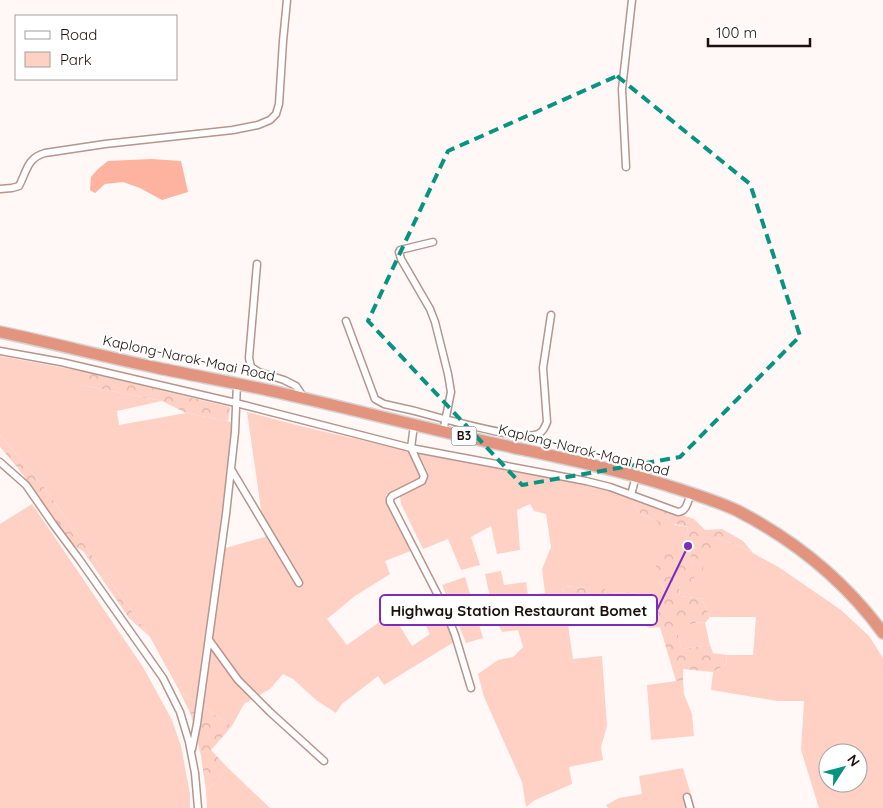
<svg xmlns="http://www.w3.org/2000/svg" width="883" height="808" font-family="Quicksand,sans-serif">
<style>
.green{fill:#ffd1c5;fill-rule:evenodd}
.forest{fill:url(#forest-crowns)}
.water{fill:#fdb3a0}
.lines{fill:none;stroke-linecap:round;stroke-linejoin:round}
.street-casing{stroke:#b5958d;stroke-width:9}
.highway-casing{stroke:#d6d4d3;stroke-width:14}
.street{stroke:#fff;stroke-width:6}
.highway{stroke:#e2947f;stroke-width:11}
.marked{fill:none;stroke:#069481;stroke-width:4;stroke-dasharray:10 6;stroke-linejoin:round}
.labels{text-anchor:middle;stroke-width:4.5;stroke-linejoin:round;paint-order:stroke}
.shield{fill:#fff;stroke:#5f5856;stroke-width:1}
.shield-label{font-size:12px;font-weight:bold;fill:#1b100d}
.street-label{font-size:14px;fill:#1b100d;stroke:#fff}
.leader{fill:none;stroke:#7b2cbf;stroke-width:2}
.callout-dot{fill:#7b2cbf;stroke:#fff;stroke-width:2}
.callout{fill:#fff;stroke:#7b2cbf;stroke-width:2}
.callout-label{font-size:15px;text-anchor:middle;font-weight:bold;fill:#1b100d}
</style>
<defs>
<pattern id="forest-crowns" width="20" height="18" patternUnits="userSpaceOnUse" patternTransform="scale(1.25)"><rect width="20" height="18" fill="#ffd1c5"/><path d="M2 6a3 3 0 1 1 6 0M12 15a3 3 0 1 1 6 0" fill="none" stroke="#dab2a8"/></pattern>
</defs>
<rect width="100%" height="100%" fill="#fff8f6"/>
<!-- green -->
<path class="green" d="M 0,356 L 81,371 L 81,385 L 162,401 L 117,411 L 119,425 L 186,413 L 228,421 L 238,426 L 225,548 L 265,537 L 247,412 L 304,427 L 409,451 L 420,475 L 419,479 L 386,495 L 413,550 L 385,561 L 390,574 L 355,596 L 327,619 L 347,645 L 392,613 L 412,646 L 430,634 L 426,626 L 444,618 L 454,642 L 384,685 L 378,676 L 342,704 L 336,713 L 316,700 L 293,679 L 283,674 L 270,689 L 244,704 L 232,726 L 180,692 L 150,637 L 43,486 L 0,435 Z
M 418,453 L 547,477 L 608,490 L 642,502 L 634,504 L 639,513 L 658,522 L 688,527 L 686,539 L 692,563 L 688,568 L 675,562 L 659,579 L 665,591 L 652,596 L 631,592 L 609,593 L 586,588 L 564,586 L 563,593 L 566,613 L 558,617 L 547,625 L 568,625 L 573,659 L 602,656 L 607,726 L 601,747 L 603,760 L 569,767 L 572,784 L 535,800 L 526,807 L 522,782 L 484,697 L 478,674 L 498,660 L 513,657 L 523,647 L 518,630 L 502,632 L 494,617 L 485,574 L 501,571 L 504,585 L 526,582 L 528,595 L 545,593 L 542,569 L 551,547 L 546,514 L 534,511 L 530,504 L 517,510 L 520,550 L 497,554 L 491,526 L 471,537 L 480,565 L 461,570 L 448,539 L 423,549 L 401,504 L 400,496 L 426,481 L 428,473 Z
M 32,504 L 143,667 L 172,720 L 181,746 L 190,794 L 190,808 L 0,808 L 0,524 Z
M 716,538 L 742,547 L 780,568 L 841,610 L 869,636 L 883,658 L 883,808 L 819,808 L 801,750 L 804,701 L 777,701 L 711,690 L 713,672 L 727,664 L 726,655 L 753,655 L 756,617 L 710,617 L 702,599 L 680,596 L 679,585 L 690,587 C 691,571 706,551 716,538 ZM 828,753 L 858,753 L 858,783 L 828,783 Z
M 465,577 L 483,638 L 466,643 L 442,585 Z
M 697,622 L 705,623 L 710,645 L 681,649 L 678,634 L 671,626 L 687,626 Z
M 676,681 L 683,681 L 684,694 L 692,714 L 694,736 L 651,740 L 647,685 Z
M 228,768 L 270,808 L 207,808 L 206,791 Z
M 683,768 L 695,808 L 608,808 L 606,805 L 619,798 L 642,794 L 639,776 Z"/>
<!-- forest -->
<path class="forest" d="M 81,371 L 230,407 L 228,421 L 186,413 L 162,401 L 81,385 Z
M 0,435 L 43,486 L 150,637 L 129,618 L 83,551 L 73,545 L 18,468 L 0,447 Z
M 642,502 L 694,519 L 705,530 L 722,529 L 743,541 L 753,553 L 742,547 L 716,538 L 713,550 L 704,554 L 703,573 L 691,579 L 691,587 L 679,586 L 680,596 L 702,599 L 710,617 L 705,623 L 697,622 L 687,626 L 672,626 L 678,634 L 681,649 L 710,645 L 713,653 L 726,655 L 727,664 L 713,672 L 683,669 L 683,681 L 676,681 L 660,627 L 649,628 L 639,619 L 635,610 L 602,609 L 593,599 L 570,596 L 568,625 L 547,625 L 547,617 L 558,617 L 566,613 L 563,593 L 564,586 L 586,588 L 597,582 L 609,593 L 631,592 L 652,596 L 665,590 C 655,573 653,566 661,548 L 671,548 L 675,562 L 687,567 L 692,563 L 686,539 L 688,527 L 675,524 L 671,531 L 662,533 L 658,522 L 639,513 L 634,504 Z
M 180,692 L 232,726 L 211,750 L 228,768 L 206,791 L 201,756 L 191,715 Z"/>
<!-- water -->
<path class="water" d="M 151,159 L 181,161 L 188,192 L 162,200 L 140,188 L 123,182 L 105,184 L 95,193 L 90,190 L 91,177 L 98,169 L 108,161 Z"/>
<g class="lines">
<!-- street casing -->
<g class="street-casing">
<path id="street" d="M 626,167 L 622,89 L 632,0
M 0,189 L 12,188 L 19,186 C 27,171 27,158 45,153 L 105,144 L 233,130 L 258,125 L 270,120 L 276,114 L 279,104 L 283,41 L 287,0
M 433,242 L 400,250 L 399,252 L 401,259 L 430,309 L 435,322 L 448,374 L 451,392 L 443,432
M 257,264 L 249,358 L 251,367 L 259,372 L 284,380 L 296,386 L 304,398
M 346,321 L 375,399 L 384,404 C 404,408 424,413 444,419 C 462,423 523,441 538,434 C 543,432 545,427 547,422 L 543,368 L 551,315
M 0,351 L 61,362 L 236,403 L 411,448 L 586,481 L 610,487 L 678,512 C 687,512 688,500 691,493
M 414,425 L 411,448 L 424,476 L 422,481 L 392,496 L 390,499 L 390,502 L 444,607 L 455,635 L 471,688
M 0,462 L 26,485 L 53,524 L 79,559 L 163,678 L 180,712 L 189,742 L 195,773 L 198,808
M 231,469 L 299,583
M 631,495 L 636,476
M 209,640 L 238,680 L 270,712 L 324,761
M 192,749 L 197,724 L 226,514 L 235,432 L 237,383
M 687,797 L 690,808"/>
</g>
<!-- highway casing -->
<g class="highway-casing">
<path id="highway" d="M 0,332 C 53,343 105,357 158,368 C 201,377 243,384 285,394 C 347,408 409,424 471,438 C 536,453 602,465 666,485 C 690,493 715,500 738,511 C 794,540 845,581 883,633"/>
</g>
<!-- street -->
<use href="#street" class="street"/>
<!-- highway -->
<use href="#highway" class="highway"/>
</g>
<!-- marked area -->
<path class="marked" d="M 617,76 L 750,184 L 800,336 L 680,457 L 522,485 L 368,321 L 448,151 Z"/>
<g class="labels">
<!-- shield labels -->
<rect class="shield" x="451.5" y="426.5" width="25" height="19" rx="4"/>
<g class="shield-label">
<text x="464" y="440">B3</text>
</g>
<!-- street labels -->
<g class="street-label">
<text transform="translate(189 358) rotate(12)" y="5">Kaplong-Narok-Maai Road</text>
<text transform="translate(584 450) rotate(14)" y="5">Kaplong-Narok-Maai Road</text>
</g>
</g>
<!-- callouts -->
<path class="leader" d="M688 546L657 610"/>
<circle class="callout-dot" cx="688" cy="546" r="5"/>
<rect class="callout" x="380" y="595" width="277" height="30" rx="5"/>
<g class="callout-label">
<text x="519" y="616">Highway Station Restaurant Bomet</text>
</g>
<!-- legend -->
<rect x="15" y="15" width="162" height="65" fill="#ffffff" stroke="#a49f9e"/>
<rect x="25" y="31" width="25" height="8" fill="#ffffff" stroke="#a49f9e"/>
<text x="60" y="40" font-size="15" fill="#1b100d">Road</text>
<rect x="25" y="52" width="25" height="15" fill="#ffd1c5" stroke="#a49f9e"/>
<text x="60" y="65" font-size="15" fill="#1b100d">Park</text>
<!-- north arrow -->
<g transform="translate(843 768) rotate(54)"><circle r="24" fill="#ffffff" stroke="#a49f9e"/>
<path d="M0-4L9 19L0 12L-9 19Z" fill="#069481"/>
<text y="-8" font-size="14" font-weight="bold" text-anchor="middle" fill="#1b100d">N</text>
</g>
<!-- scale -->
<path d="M708 38v8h102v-8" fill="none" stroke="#1b100d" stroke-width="2.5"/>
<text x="716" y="38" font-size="15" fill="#1b100d" stroke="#ffffff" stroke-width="4" paint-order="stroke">100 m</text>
</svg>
